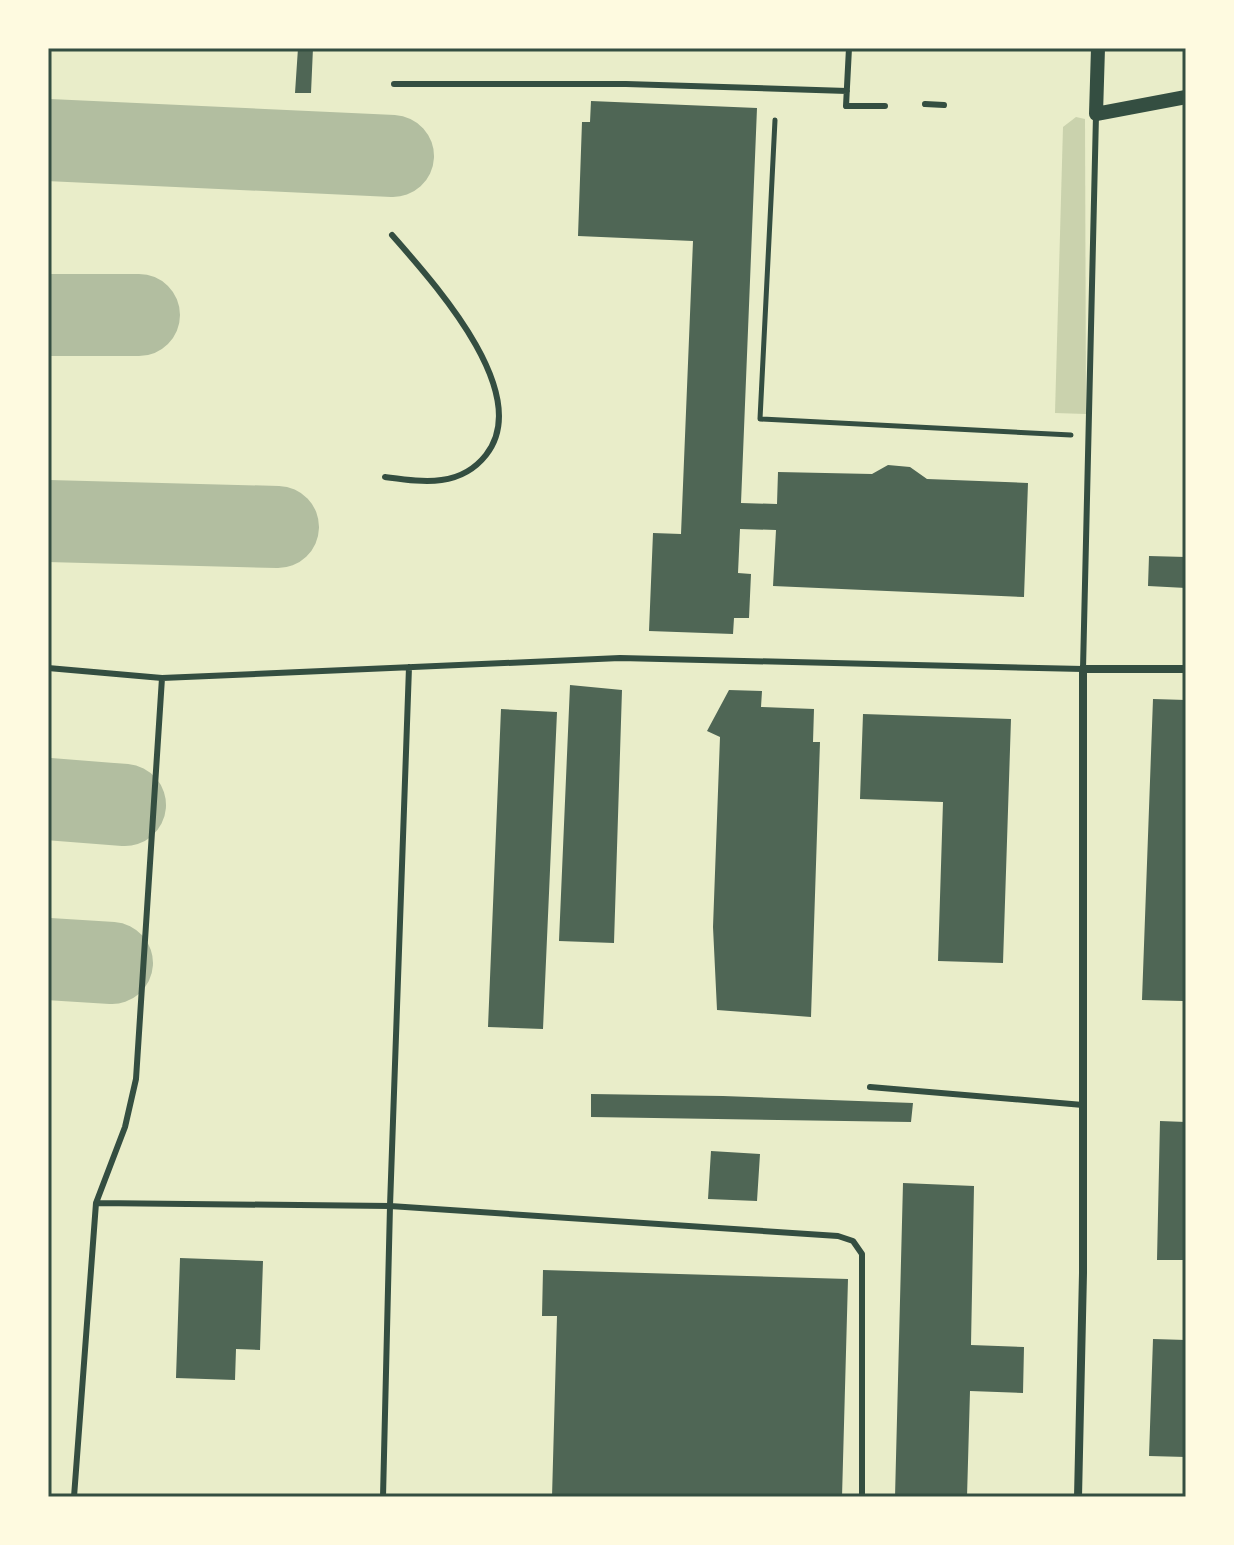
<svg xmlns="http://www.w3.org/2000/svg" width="1234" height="1545" font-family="'Fira Sans',sans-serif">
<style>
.green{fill:#cad2ad}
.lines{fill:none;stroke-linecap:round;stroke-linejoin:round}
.taxiway{stroke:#b2bea0;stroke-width:82}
.building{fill:#4f6655}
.path{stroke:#344e41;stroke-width:5}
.service{stroke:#344e41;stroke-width:6}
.minor{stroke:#344e41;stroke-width:8}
.tertiary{stroke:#344e41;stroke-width:14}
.neatline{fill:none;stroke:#344e41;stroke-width:3}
</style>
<rect width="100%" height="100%" fill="#e9edc9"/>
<!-- green -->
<path class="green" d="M 1076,117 L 1085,119 L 1086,414 L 1055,413 L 1063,127 Z"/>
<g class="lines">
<!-- taxiway -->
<path class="taxiway" d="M 48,140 L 393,156
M 48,315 L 139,315
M 48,521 L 278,527
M 48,799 L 125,805
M 48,959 L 112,963"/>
</g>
<!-- building -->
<path class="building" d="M 298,48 L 313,48 L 311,93 L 295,93 Z
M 591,101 L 757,108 L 741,503 L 777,504 L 778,472 L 872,474 L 888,465 L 910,467 L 927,479 L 1028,483 L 1024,597 L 773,586 L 776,530 L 740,529 L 738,573 L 751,574 L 749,618 L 734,618 L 733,634 L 649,631 L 653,533 L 681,534 L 693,241 L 578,236 L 582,122 L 590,122 Z
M 1149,556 L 1186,557 L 1186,588 L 1148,586 Z
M 570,685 L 622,690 L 614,943 L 559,941 Z
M 729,690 L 762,691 L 761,707 L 814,709 L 813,742 L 820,742 L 811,1017 L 717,1010 L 713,927 L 720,737 L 707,731 Z
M 1153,699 L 1186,700 L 1184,1001 L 1142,1000 Z
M 501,709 L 557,712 L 543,1029 L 488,1027 Z
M 863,714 L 1011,719 L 1003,963 L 938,961 L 943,802 L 860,799 Z
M 591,1094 L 723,1096 L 913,1103 L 911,1122 L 591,1117 Z
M 1160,1121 L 1186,1122 L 1186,1260 L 1157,1260 Z
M 711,1151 L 760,1154 L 757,1201 L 708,1199 Z
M 903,1183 L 974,1186 L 971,1345 L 1024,1347 L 1023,1393 L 970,1391 L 967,1497 L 895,1497 Z
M 180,1258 L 263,1261 L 260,1350 L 236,1349 L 235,1380 L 176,1378 Z
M 543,1270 L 848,1279 L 842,1497 L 552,1497 L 557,1316 L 542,1316 Z
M 1153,1339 L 1186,1340 L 1186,1457 L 1149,1456 Z"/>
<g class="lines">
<!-- path -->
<path class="path" d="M 775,120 L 760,419 L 1071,435"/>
<!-- service -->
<path class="service" d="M 849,48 L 846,106 L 885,106
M 394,84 L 626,84 L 847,91
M 925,104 L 944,105
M 385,477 C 423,482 460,488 486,455 C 535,393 432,281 392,235
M 48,668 L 162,678 L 136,1079 L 125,1127 L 96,1203 L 74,1497
M 162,678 L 620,658 L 1083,669 L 1096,115
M 870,1087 L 1083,1105
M 96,1203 L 390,1206 L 409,667
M 383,1497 L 390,1206 L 838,1236 L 853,1241 L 862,1254 L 862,1497"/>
<!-- minor -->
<path class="minor" d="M 1078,1497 L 1083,1273 L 1083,669 L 1186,669"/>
<!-- tertiary -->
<path class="tertiary" d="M 1098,48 L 1096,114 L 1186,97"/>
</g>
<!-- border -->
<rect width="1234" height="1545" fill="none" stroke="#fefae0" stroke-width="100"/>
<rect x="50" y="50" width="1134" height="1445" class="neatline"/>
</svg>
